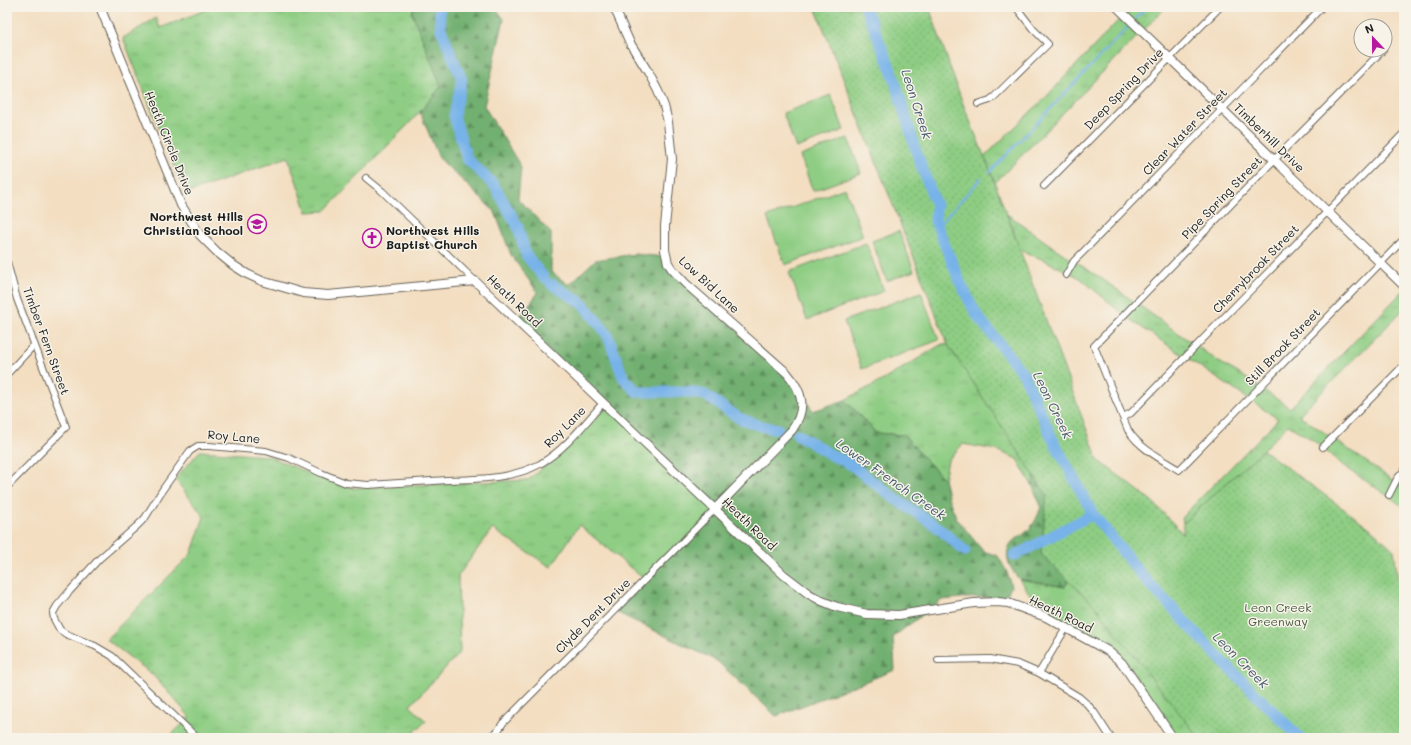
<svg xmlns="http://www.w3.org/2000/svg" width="1411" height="745" font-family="Mali,sans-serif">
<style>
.grass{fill:url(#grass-tufts);stroke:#557450}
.forest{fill:url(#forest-firs);stroke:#476646}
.park{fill:url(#park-dots);stroke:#557450}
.pitch{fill:#8ecd83;stroke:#557450}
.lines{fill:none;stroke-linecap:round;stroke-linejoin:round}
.stream{stroke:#77b2e9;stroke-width:2}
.river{stroke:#77b2e9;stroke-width:11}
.minor-casing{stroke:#676056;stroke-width:8}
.tertiary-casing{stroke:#676056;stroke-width:10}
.minor{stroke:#fff;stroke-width:6}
.tertiary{stroke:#fff;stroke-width:8}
.labels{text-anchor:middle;stroke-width:3;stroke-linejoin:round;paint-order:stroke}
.street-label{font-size:12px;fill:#1c1c1c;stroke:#f7f3e8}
.poi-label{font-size:12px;font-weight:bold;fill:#1c1c1c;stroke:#f7f3e8;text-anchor:end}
.park-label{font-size:12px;fill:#445a40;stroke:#f7f3e8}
.water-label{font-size:13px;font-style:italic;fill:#40586e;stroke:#f7f3e8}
</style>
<defs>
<pattern id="grass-tufts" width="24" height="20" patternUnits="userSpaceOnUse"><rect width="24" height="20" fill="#8ecd83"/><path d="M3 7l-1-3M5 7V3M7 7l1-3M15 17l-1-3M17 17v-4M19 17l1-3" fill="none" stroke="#7aaf71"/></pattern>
<pattern id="forest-firs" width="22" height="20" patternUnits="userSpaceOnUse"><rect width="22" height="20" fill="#72b071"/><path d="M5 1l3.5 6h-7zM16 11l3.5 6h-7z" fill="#5d8e5c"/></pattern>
<pattern id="park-dots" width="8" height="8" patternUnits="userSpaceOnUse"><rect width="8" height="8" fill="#8ecd83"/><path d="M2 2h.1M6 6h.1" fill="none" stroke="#7aaf71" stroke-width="1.8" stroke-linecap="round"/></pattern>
</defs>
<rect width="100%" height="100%" fill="#f7f3e8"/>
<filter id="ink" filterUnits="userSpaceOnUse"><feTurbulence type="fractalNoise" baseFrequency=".025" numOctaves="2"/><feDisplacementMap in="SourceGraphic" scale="8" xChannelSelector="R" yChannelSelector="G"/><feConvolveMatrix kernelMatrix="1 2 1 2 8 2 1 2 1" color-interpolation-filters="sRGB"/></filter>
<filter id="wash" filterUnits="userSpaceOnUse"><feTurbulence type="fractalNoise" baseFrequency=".012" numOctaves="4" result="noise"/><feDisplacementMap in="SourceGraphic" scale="16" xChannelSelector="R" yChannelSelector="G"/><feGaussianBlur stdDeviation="0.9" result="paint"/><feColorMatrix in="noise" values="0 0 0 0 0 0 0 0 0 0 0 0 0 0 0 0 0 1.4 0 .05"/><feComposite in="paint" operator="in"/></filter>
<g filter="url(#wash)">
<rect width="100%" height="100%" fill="#f3dec1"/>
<!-- grass -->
<path class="grass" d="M 213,7 L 414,7 L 412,13 L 442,87 L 420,112 L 325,211 L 307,212 L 288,157 L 185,194 L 123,38 L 156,18 L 160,28 Z
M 1131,7 L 1166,7 L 995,183 L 984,157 L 1047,96 Z
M 1007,214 L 1053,247 L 1105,281 L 1219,362 L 1243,376 L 1290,408 L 1404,290 L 1404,309 L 1299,415 L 1404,488 L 1404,507 L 1341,464 L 1313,440 L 1288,425 L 1263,450 L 1183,523 L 1182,517 L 1278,419 L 1129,319 L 1080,278 L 1044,260 L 1020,250 Z
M 942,344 L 948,345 L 1035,469 L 1033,487 L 1017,459 L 996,450 L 963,444 L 948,460 L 944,479 L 922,456 L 904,435 L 876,433 L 845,400 L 885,379 Z
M 603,403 L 715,509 L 645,580 L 579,525 L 551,567 L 492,529 L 458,576 L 460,652 L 410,706 L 426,721 L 408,738 L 168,738 L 190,717 L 152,674 L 106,639 L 191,554 L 204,517 L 175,479 L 200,451 L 268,456 L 326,480 L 354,488 L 528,480 L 551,461 Z
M 1069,577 L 1236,738 L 1177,738 L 1128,666 L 1108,647 L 1040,608 L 1019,579 L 1065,587 Z"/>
<!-- forest -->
<path class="forest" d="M 414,7 L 495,7 L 504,19 L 484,106 L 521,167 L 518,199 L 551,233 L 551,272 L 569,285 L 595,260 L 635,254 L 666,257 L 668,263 L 793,380 L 813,411 L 845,400 L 876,433 L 904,435 L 922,456 L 944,479 L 949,500 L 957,519 L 983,551 L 998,556 L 1007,572 L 1011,586 L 1008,593 L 1003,597 L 962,598 L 942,600 L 893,637 L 895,670 L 776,716 L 717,661 L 614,611 L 715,509 L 517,320 L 538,293 L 511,255 L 495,212 L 439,158 L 420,112 L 441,86 L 412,13 Z
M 1030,430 L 1069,577 L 1065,587 L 1019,579 C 1010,569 1002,554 1012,542 C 1015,538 1022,537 1025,533 C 1034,526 1038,516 1041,506 L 1033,487 L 1035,469 Z"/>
<!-- park -->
<path class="park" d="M 815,7 L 929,7 L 962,101 L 995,183 L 1098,460 L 1152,501 L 1183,534 L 1183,523 L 1263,450 L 1370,528 L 1394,550 L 1400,597 L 1404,605 L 1404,738 L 1199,738 L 1095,606 L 1041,554 L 1047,495 L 948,345 Z"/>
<!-- pitch -->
<path class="pitch" d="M 831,95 L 844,130 L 796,148 L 783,113 Z
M 848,138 L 861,173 L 813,191 L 800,156 Z
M 845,188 L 863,236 L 785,265 L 767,217 Z
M 899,231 L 914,271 L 887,281 L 872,241 Z
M 866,243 L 884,291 L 807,320 L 789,272 Z
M 921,292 L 939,340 L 862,369 L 844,321 Z"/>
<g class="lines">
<!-- stream -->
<path class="stream" d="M 1136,18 L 1147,7
M 990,172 L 1128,27
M 937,227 L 981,178"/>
<!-- river -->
<path class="river" d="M 439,7 L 441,29 L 462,80 L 454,116 L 467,159 L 494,185 L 518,227 L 526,255 L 544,278
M 865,7 L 892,72 L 917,154 L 936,205 L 935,221 L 960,282 L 976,314 L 1024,375 L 1052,438 L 1093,514 L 1142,576 L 1226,665 L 1300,738
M 551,284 L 582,303 L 601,326 L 608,336 L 623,377 L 637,392 L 688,392 L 705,395 L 739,418 L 761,426 L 778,429
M 797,434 L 831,455 L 850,464 L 897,500 L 936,526 L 965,551
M 1014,556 L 1093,514"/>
</g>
</g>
<g filter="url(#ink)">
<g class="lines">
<!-- minor casing -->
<g class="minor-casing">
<path id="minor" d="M 1383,50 L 1274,160 L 1094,346 L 1128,430 C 1139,448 1161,459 1179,470 L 1404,239
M 978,104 L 990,100 L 994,97 L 1048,44 L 1033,29 L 1016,7
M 366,178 L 382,191 L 475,281
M 1044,186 L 1220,7
M 7,262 L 17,299 L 66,427 L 7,487
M 1066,275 L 1074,261 L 1084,251 L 1322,7
M 7,374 L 34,345
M 1123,417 L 1131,413 L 1159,384 L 1404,133
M 1323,447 L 1404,365
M 1389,495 L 1397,479 L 1404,471
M 938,660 L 990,659 L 1018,664 L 1039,673 L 1079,697 L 1087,704 L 1094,712 L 1111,738
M 1039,673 L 1066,628
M 197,738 L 112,656 L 95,646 L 66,634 L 60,630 L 54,619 L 53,613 L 57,606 L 68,593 L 99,559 L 137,526 L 145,518 L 163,489 L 190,451 L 198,446 L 209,446 L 266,451 L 289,458 L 321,473 L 346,483 L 368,485 C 394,483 421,482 447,480 C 479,479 512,479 540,464 C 566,449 584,424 603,403
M 487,738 L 497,732 L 503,723 L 715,509"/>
</g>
<!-- tertiary casing -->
<g class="tertiary-casing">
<path id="tertiary" d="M 100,7 L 181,205 L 200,235 L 217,252 L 233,265 L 247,274 L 262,281 L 303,293 L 328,295 L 475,281 L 784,575 L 809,594 L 822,601 L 837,607 L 867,614 L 899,615 L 974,603 L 997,602 L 1008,603 L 1046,617 L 1108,651 L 1122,663 L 1173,738
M 614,7 L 630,43 L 648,72 L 658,91 L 664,106 L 668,122 L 672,159 L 665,226 L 665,250 L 668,263 L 672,269 L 685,283 L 787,373 C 803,392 807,408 792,430 L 715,509
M 1117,7 L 1404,286"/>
</g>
<!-- minor -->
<use href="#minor" class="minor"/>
<!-- tertiary -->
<use href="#tertiary" class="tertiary"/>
</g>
</g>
<!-- icons -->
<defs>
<g id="school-ring" transform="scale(1)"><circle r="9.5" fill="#f7f3e8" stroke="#b5179e" stroke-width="1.5"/><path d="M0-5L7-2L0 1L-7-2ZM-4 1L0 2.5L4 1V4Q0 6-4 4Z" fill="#b5179e"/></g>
<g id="church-ring" transform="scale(1)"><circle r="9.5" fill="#f7f3e8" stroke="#b5179e" stroke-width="1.5"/><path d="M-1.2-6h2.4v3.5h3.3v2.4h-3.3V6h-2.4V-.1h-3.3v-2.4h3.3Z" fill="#b5179e"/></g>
</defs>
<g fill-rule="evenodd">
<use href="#school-ring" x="257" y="224"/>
<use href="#church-ring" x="372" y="238"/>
</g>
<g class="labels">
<!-- street labels -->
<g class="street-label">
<text transform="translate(1124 89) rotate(-46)" y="4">Deep Spring Drive</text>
<text transform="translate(1185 132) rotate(-46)" y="4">Clear Water Street</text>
<text transform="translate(1269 138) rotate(44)" y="4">Timberhill Drive</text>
<text transform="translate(169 143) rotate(68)" y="4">Heath Circle Drive</text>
<text transform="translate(1222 198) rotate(-46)" y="4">Pipe Spring Street</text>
<text transform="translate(1256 269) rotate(-46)" y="4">Cherrybrook Street</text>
<text transform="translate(709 285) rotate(43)" y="4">Low Bid Lane</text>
<text transform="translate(514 301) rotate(44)" y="4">Heath Road</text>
<text transform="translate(46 341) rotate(70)" y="4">Timber Fern Street</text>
<text transform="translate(1283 347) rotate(-46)" y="4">Still Brook Street</text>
<text transform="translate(565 427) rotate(-45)" y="4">Roy Lane</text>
<text transform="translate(234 437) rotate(5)" y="4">Roy Lane</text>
<text transform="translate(749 524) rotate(44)" y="4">Heath Road</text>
<text transform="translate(1061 614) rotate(26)" y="4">Heath Road</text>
<text transform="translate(593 616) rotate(-45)" y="4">Clyde Dent Drive</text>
</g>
<!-- poi labels -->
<g class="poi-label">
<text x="243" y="221">Northwest Hills<tspan x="243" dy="14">Christian School</tspan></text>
<text x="386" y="235" text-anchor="start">Northwest Hills<tspan x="386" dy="14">Baptist Church</tspan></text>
</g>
<!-- park labels -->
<g class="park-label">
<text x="1278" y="612">Leon Creek<tspan x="1278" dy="14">Greenway</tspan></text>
</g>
<!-- water labels -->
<g class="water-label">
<text transform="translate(917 104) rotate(72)" y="5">Leon Creek</text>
<text transform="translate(1053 405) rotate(64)" y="5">Leon Creek</text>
<text transform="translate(891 479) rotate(35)" y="5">Lower French Creek</text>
<text transform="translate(1241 660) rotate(45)" y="5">Leon Creek</text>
</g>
</g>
<!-- margin -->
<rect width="1411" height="745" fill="none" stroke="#f7f3e8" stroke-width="24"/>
<!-- north arrow -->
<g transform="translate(1373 38) rotate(338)"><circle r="19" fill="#f7f3e8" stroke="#9f9d96"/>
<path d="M0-3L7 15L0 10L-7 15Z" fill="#b5179e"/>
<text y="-6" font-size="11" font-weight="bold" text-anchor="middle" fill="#1c1c1c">N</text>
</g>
</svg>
